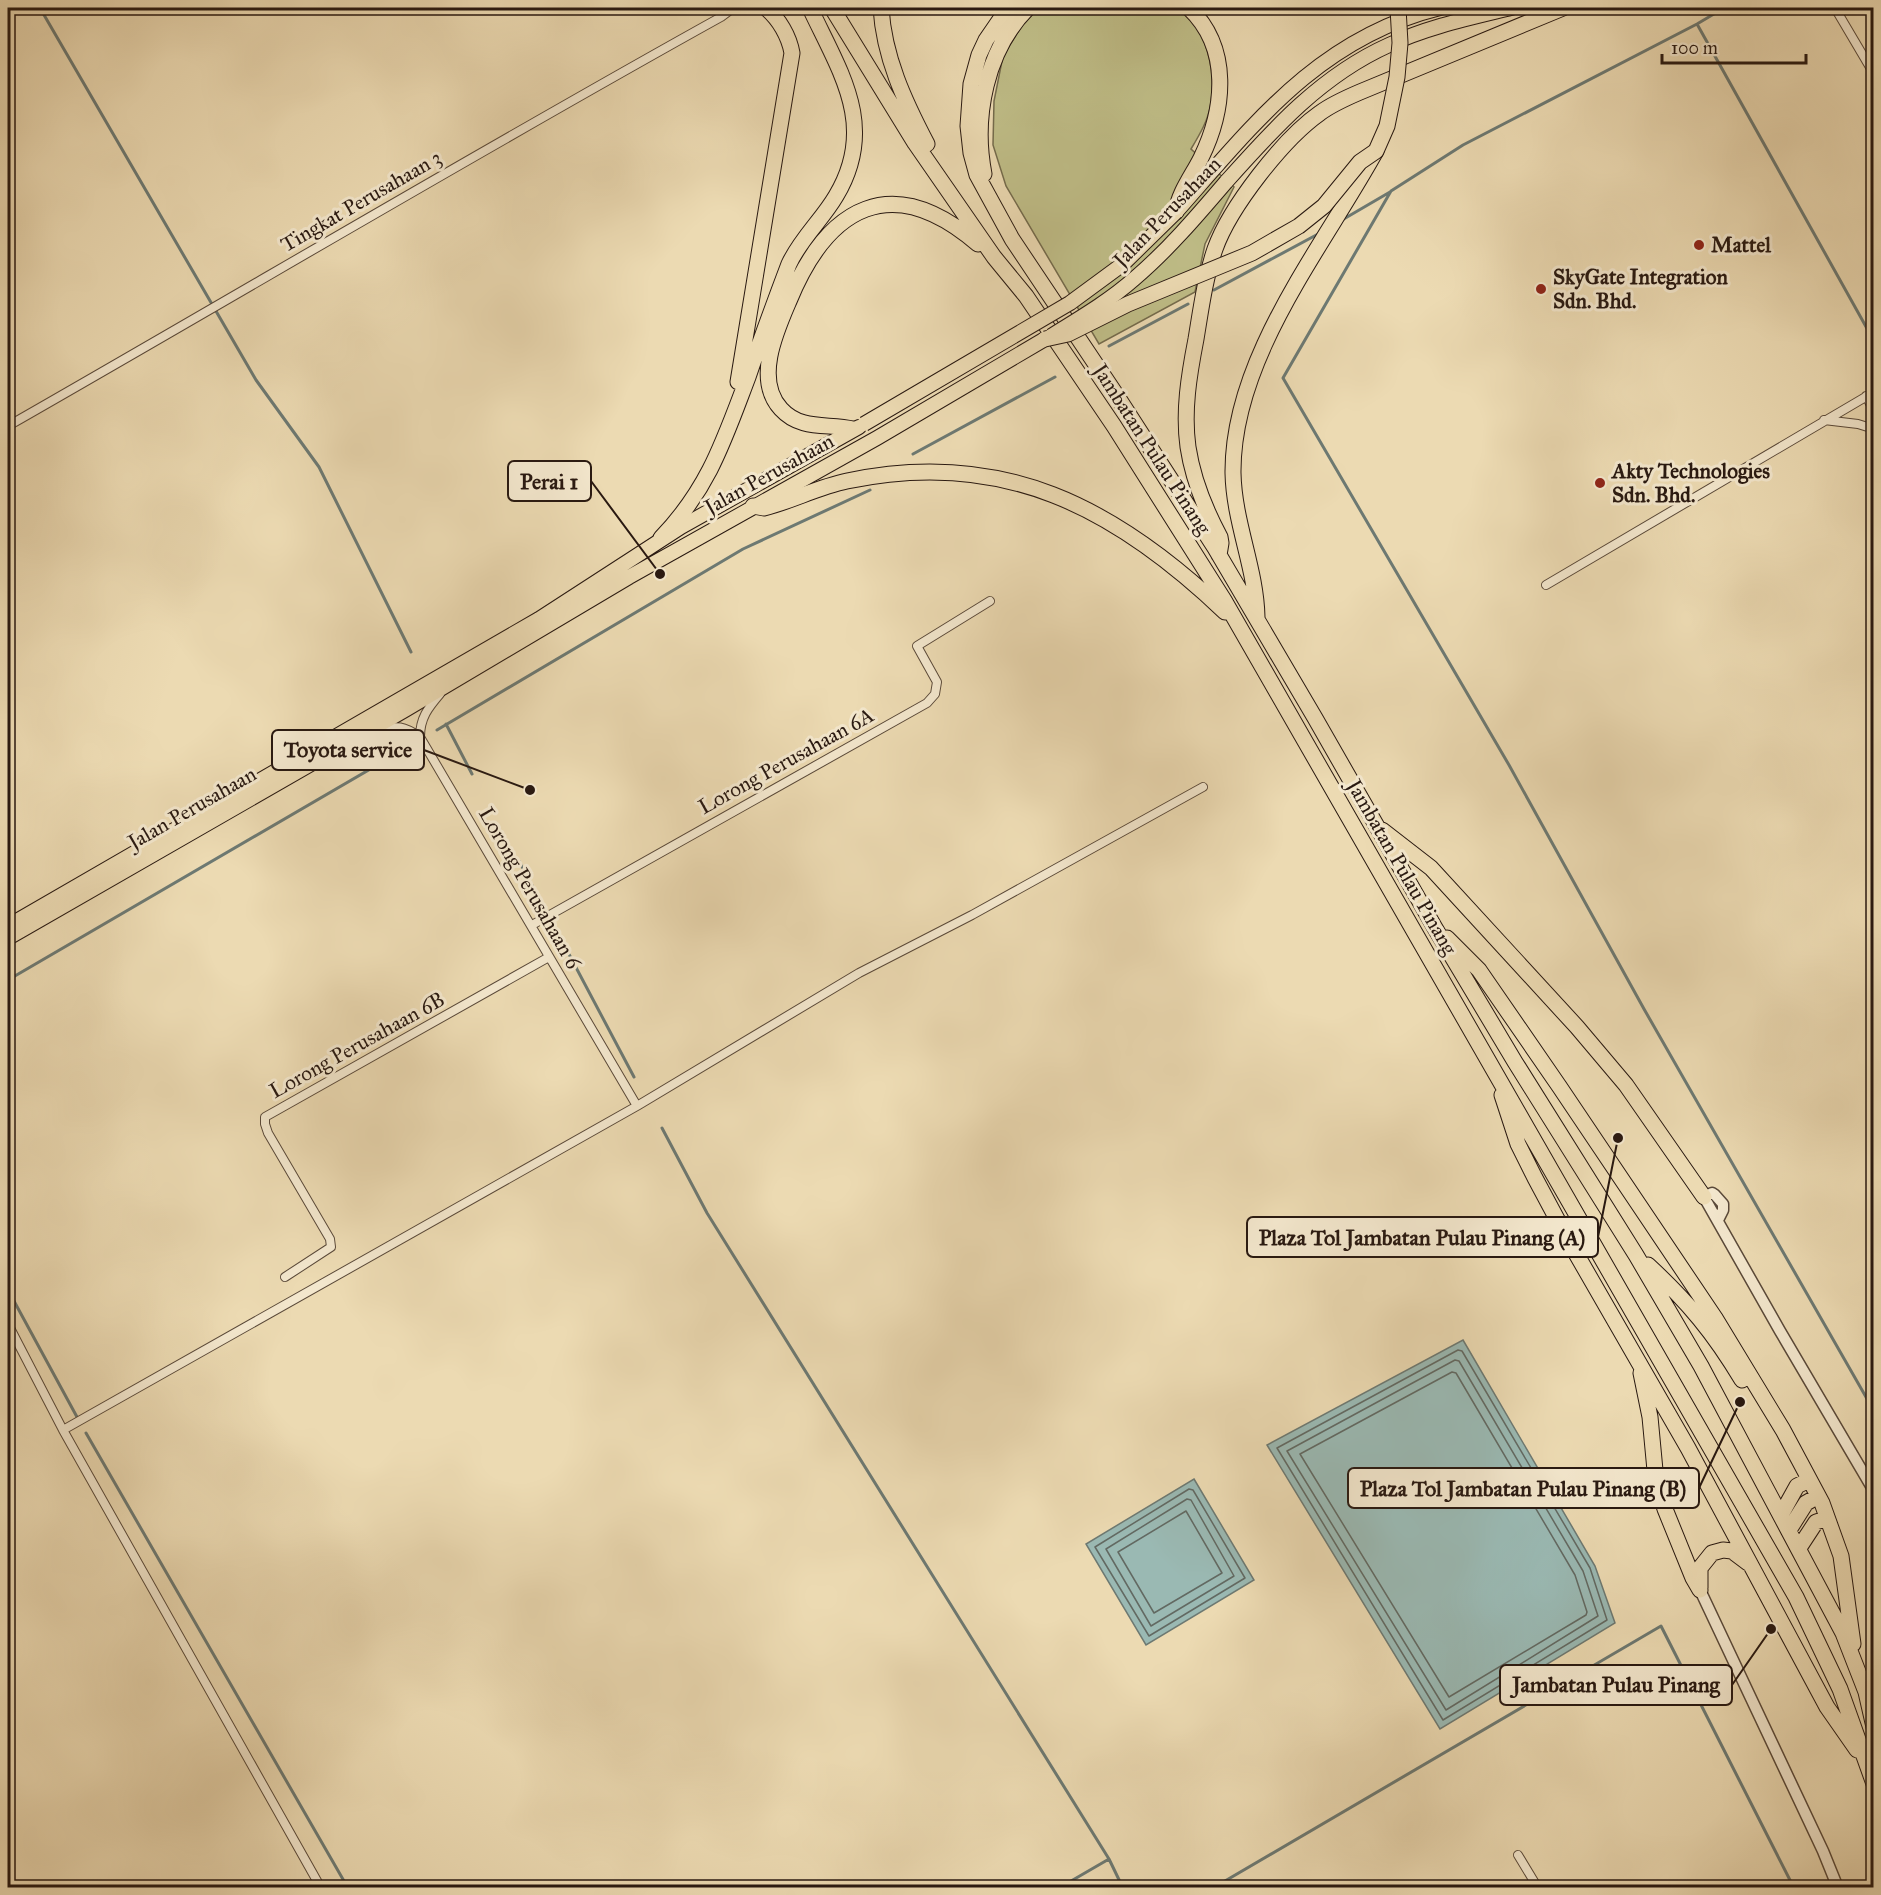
<svg xmlns="http://www.w3.org/2000/svg" width="1881" height="1895" font-family="'IM FELL Great Primer',serif">
<style>
.green{fill:#bfbd87;stroke:#746b4c;stroke-width:1.5}
.water{fill:#9ab9b3;stroke:#6d7972;stroke-width:1.5}
.lines{fill:none;stroke-linecap:round;stroke-linejoin:round}
.shore{stroke:#626962;stroke-width:1.5}
.stream{stroke:#6d7972;stroke-width:3}
.minor-casing{stroke:#5a4939;stroke-width:10}
.tertiary-casing{stroke:#5a4939;stroke-width:13}
.primary-casing{stroke:#291911;stroke-width:16}
.motorway-casing{stroke:#291911;stroke-width:17}
.minor{stroke:#f3e7cd;stroke-width:8}
.tertiary{stroke:#f3e7cd;stroke-width:10}
.primary{stroke:#ecdab2;stroke-width:14}
.motorway{stroke:#ecdab2;stroke-width:15}
.primary-bridge-casing{stroke:#291911;stroke-width:16;stroke-linecap:butt}
.motorway-bridge-casing{stroke:#291911;stroke-width:17;stroke-linecap:butt}
.primary-bridge{stroke:#ecdab2;stroke-width:14}
.motorway-bridge{stroke:#ecdab2;stroke-width:15}
.poi-dot{fill:#8f2418;stroke:#f3e7cd;stroke-width:2}
.labels{text-anchor:middle;stroke-width:6;stroke-linejoin:round;paint-order:stroke}
.street-label{font-size:21px;fill:#291911;stroke:#f3e7cd}
.poi-label{font-size:21px;font-weight:bold;fill:#291911;stroke:#f3e7cd;text-anchor:start}
.leader{fill:none;stroke:#291911;stroke-width:2}
.callout-dot{fill:#291911;stroke:#f3e7cd;stroke-width:2}
.callout{fill:#f3e7cd;stroke:#291911;stroke-width:2}
.callout-label{font-size:22px;text-anchor:middle;font-weight:bold;fill:#291911}
</style>
<rect width="100%" height="100%" fill="#ecdab2"/>
<filter id="stains"><feTurbulence type="fractalNoise" baseFrequency=".00333" numOctaves="4"/><feColorMatrix values="0 0 0 0 .2 0 0 0 0 .09 0 0 0 0 .02 0 0 0 .5 -.17"/></filter>
<radialGradient id="worn" r=".72"><stop offset=".6" stop-color="#630" stop-opacity="0"/><stop offset="1" stop-color="#630" stop-opacity=".3"/></radialGradient>
<!-- green -->
<path class="green" d="M 1033,8 L 1180,8 C 1206,29 1216,69 1211,102 C 1209,119 1200,134 1191,149 L 1234,187 L 1205,244 L 1195,292 L 1099,344 L 1006,186 L 993,145 L 994,101 L 1003,56 Z"/>
<!-- water -->
<path class="water" d="M 1463,1340 L 1595,1566 L 1615,1623 L 1440,1729 L 1267,1445 Z
M 1194,1479 L 1254,1580 L 1146,1645 L 1086,1544 Z"/>
<g class="lines">
<!-- shore -->
<path class="shore" d="M 1458,1350 L 1462,1351 L 1590,1568 L 1607,1620 L 1443,1720 L 1277,1448 Z
M 1455,1360 L 1459,1361 L 1583,1571 L 1598,1616 L 1446,1710 L 1287,1451 Z
M 1452,1372 L 1456,1373 L 1575,1575 L 1587,1612 L 1586,1615 L 1449,1697 L 1300,1454 Z
M 1189,1489 L 1193,1490 L 1245,1578 L 1149,1636 L 1095,1547 Z
M 1187,1499 L 1191,1500 L 1234,1576 L 1151,1626 L 1106,1549 Z
M 1186,1511 L 1222,1573 L 1154,1613 L 1118,1552 Z"/>
<!-- stream -->
<path class="stream" d="M 40,8 L 256,380 L 319,467 L 411,652
M 1724,8 L 1697,24 L 1463,145 L 1391,191 L 1283,378 L 1509,765 L 1644,1009 L 1874,1411
M 1697,24 L 1874,341
M 1342,220 L 1390,192
M 1214,290 L 1320,233
M 1109,346 L 1188,304
M 913,454 L 1055,377
M 446,724 L 472,774
M 437,730 L 743,549 L 870,490
M 519,861 L 543,906
M 553,924 L 634,1077
M 8,980 L 415,743
M 662,1128 L 707,1213 L 1109,1859
M 8,1290 L 77,1417
M 86,1433 L 348,1888
M 1059,1888 L 1109,1859 L 1123,1888
M 1213,1888 L 1661,1626 L 1794,1888"/>
<!-- minor casing -->
<g class="minor-casing">
<path id="minor" d="M 1835,8 L 1874,74
M 1866,396 L 1874,411
M 1824,420 L 1858,424 L 1874,429
M 8,426 C 246,290 481,150 721,17 L 733,8
M 1546,585 L 1874,392
M 440,694 C 428,708 420,718 420,737 L 637,1106
M 379,730 C 397,725 404,726 420,737
M 532,925 L 927,703 L 935,694 L 937,682 L 917,646 L 990,601
M 285,1277 L 331,1247 L 330,1239 L 268,1133 L 265,1124 L 265,1117 L 549,957
M 8,1324 L 63,1430 L 321,1888
M 63,1430 L 637,1106 L 859,973 L 972,915 L 1203,787
M 1518,1855 L 1538,1888"/>
</g>
<!-- tertiary casing -->
<g class="tertiary-casing">
<path id="tertiary" d="M 1718,1220 L 1723,1210 L 1723,1204 L 1715,1195 L 1712,1193 L 1704,1197 L 1780,1331 L 1874,1491
M 1700,1590 L 1823,1851 L 1838,1888"/>
</g>
<!-- primary casing -->
<g class="primary-casing">
<path id="primary" d="M 1226,182 C 1274,128 1322,75 1389,45 C 1427,27 1470,18 1511,8
M 1176,212 C 1254,124 1319,38 1440,8
M 8,926 L 539,619 L 681,527 L 859,427
M 8,938 L 405,710 L 629,577 L 877,438 L 1045,339"/>
</g>
<!-- motorway casing -->
<g class="motorway-casing">
<path id="motorway" d="M 832,8 L 915,143 L 994,257 L 1026,296 L 1114,426 L 1224,600 L 1796,1597 L 1840,1689 L 1874,1784
M 881,8 C 884,57 904,100 927,144
M 1008,8 L 986,40 L 979,55 L 971,84 L 968,126 L 971,153 L 977,175 L 1012,239 L 1115,393 L 1215,548 L 1315,718 L 1435,928 L 1515,1062 L 1636,1255 L 1701,1366 L 1843,1633 L 1866,1692 L 1874,1727
M 984,174 C 973,117 986,50 1028,8
M 1176,212 C 1179,192 1192,176 1201,158 C 1225,109 1231,48 1189,8
M 738,382 L 792,53 C 789,36 779,19 766,8
M 853,429 C 828,423 801,431 781,409 C 754,380 776,331 789,301 C 828,206 892,170 978,244
M 753,506 L 764,508 C 792,501 818,487 847,481 C 1002,448 1115,507 1225,612
M 661,538 C 709,488 724,440 748,377 C 761,339 775,301 789,264 C 801,238 822,220 836,196 C 878,126 840,72 810,8
M 1219,555 L 1221,543 L 1220,537 C 1205,509 1193,480 1188,447 C 1183,411 1189,375 1196,339 C 1201,309 1205,278 1215,249 C 1230,207 1283,139 1320,113 C 1332,104 1346,98 1360,92 L 1563,8
M 1257,617 C 1256,568 1234,523 1233,473 C 1232,358 1322,249 1376,151
M 1382,830 L 1431,868 L 1577,1027 L 1626,1085 L 1704,1197
M 1447,938 L 1479,970 L 1559,1086 L 1715,1318 L 1783,1430 L 1822,1503 L 1841,1556 L 1853,1644
M 1502,1095 L 1518,1144 L 1535,1178 L 1566,1236 L 1688,1448 L 1827,1707 L 1857,1750
M 1648,1265 C 1688,1302 1714,1333 1742,1380
M 1641,1373 L 1650,1417 L 1656,1481 L 1665,1509 L 1693,1578 L 1700,1590
M 1781,1515 L 1797,1486 L 1805,1482
M 1789,1530 L 1806,1503 L 1813,1499
M 1799,1548 L 1816,1522 L 1822,1520
M 1700,1588 L 1700,1568 L 1712,1553 L 1723,1550 L 1732,1551 L 1748,1563"/>
</g>
<!-- minor -->
<use href="#minor" class="minor"/>
<!-- tertiary -->
<use href="#tertiary" class="tertiary"/>
<!-- primary -->
<use href="#primary" class="primary"/>
<!-- motorway -->
<use href="#motorway" class="motorway"/>
<!-- primary-bridge casing -->
<g class="primary-bridge-casing">
<path id="primary-bridge" d="M 1051,336 C 1080,318 1109,301 1134,279 C 1168,250 1197,216 1226,182
M 864,424 L 1070,303 L 1123,264 L 1176,212"/>
</g>
<!-- motorway-bridge casing -->
<g class="motorway-bridge-casing">
<path id="motorway-bridge" d="M 1045,339 L 1068,334 L 1128,304 L 1252,253 L 1299,226 L 1324,206 L 1360,162 L 1376,151 L 1387,126 L 1397,77 L 1400,43 L 1398,8"/>
</g>
<!-- primary-bridge -->
<use href="#primary-bridge" class="primary-bridge"/>
<!-- motorway-bridge -->
<use href="#motorway-bridge" class="motorway-bridge"/>
</g>
<!-- markers -->
<g class="poi-dot">
<circle cx="1699" cy="245" r="6"/>
<circle cx="1541" cy="289" r="6"/>
<circle cx="1600" cy="483" r="6"/>
</g>
<g class="labels">
<!-- street labels -->
<g class="street-label">
<text transform="translate(361 201) rotate(-30)" y="7">Tingkat Perusahaan 3</text>
<text transform="translate(1167 212) rotate(-46)" y="7">Jalan Perusahaan</text>
<text transform="translate(1152 449) rotate(57)" y="7">Jambatan Pulau Pinang</text>
<text transform="translate(769 474) rotate(-29)" y="7">Jalan Perusahaan</text>
<text transform="translate(786 761) rotate(-29)" y="7">Lorong Perusahaan 6A</text>
<text transform="translate(192 808) rotate(-30)" y="7">Jalan Perusahaan</text>
<text transform="translate(1402 867) rotate(60)" y="7">Jambatan Pulau Pinang</text>
<text transform="translate(530 888) rotate(60)" y="7">Lorong Perusahaan 6</text>
<text transform="translate(357 1045) rotate(-29)" y="7">Lorong Perusahaan 6B</text>
</g>
<!-- poi labels -->
<g class="poi-label">
<text x="1711" y="252">Mattel</text>
<text x="1553" y="284">SkyGate Integration<tspan x="1553" dy="24">Sdn. Bhd.</tspan></text>
<text x="1612" y="478">Akty Technologies<tspan x="1612" dy="24">Sdn. Bhd.</tspan></text>
</g>
</g>
<!-- callouts -->
<path class="leader" d="M660 574L591 481M530 790L424 750M1618 1138L1598 1237M1740 1402L1699 1488M1771 1629L1732 1685"/>
<g class="callout-dot">
<circle cx="660" cy="574" r="6"/>
<circle cx="530" cy="790" r="6"/>
<circle cx="1618" cy="1138" r="6"/>
<circle cx="1740" cy="1402" r="6"/>
<circle cx="1771" cy="1629" r="6"/>
</g>
<g class="callout">
<rect x="508" y="461" width="83" height="40" rx="6"/>
<rect x="272" y="730" width="152" height="40" rx="6"/>
<rect x="1247" y="1217" width="351" height="40" rx="6"/>
<rect x="1348" y="1468" width="351" height="40" rx="6"/>
<rect x="1500" y="1665" width="232" height="40" rx="6"/>
</g>
<g class="callout-label">
<text x="549" y="489">Perai 1</text>
<text x="348" y="757">Toyota service</text>
<text x="1422" y="1245">Plaza Tol Jambatan Pulau Pinang (A)</text>
<text x="1523" y="1496">Plaza Tol Jambatan Pulau Pinang (B)</text>
<text x="1616" y="1692">Jambatan Pulau Pinang</text>
</g>
<!-- margin -->
<rect width="1881" height="1895" fill="none" stroke="#ecdab2" stroke-width="30"/>
<rect x="9" y="9" width="1863" height="1877" fill="none" stroke="#291911" stroke-width="3"/>
<rect x="15" y="15" width="1851" height="1865" fill="none" stroke="#291911" stroke-width="1.5"/>
<!-- scale -->
<path d="M1662 54v9h144v-9" fill="none" stroke="#291911" stroke-width="3"/>
<text x="1671" y="54" font-size="18" fill="#291911" stroke="#f3e7cd" stroke-width="4.5" paint-order="stroke">100 m</text>
<rect width="100%" height="100%" filter="url(#stains)"/>
<rect width="100%" height="100%" fill="url(#worn)"/>
</svg>
